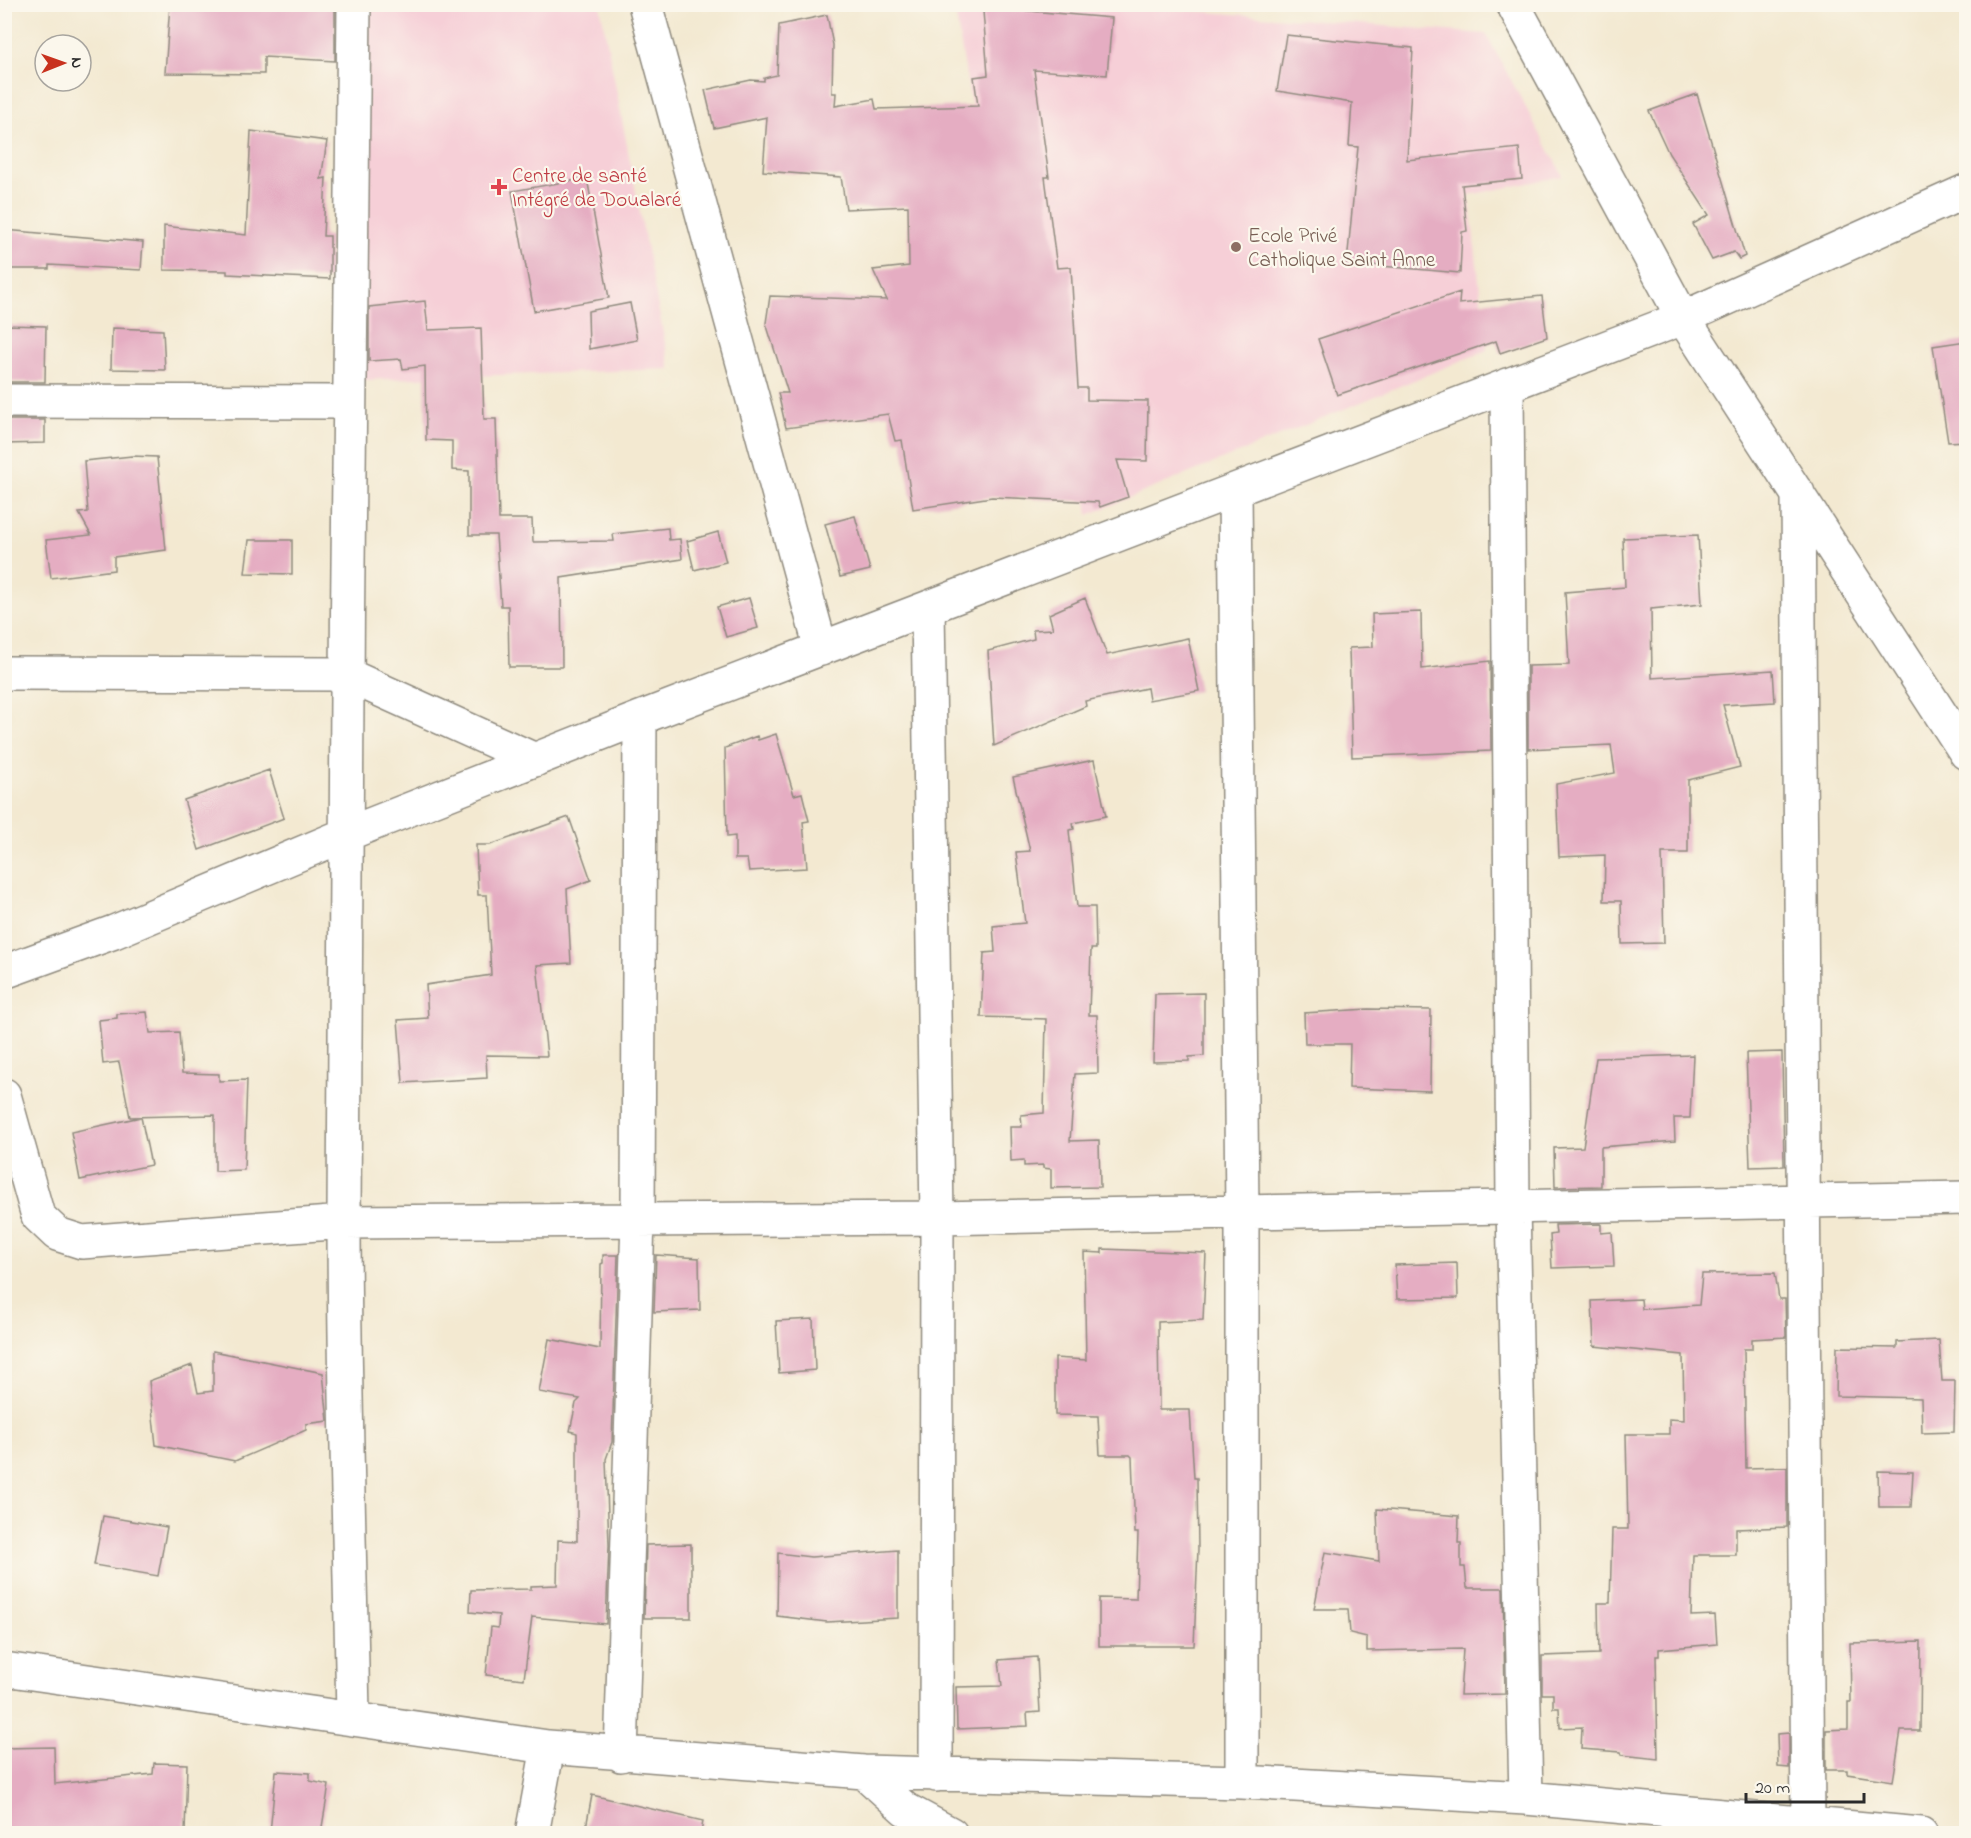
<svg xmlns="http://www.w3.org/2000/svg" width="1971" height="1838" font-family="'Indie Flower',sans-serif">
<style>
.built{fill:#f6cfd7}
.building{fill:#e5adc2}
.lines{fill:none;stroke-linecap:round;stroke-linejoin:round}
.minor-casing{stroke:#8f8a7e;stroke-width:36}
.minor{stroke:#fff;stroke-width:33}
.health-dot{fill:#e0444e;stroke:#fbf7ec;stroke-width:2}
.education-dot{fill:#8d6e63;stroke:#fbf7ec;stroke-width:2}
.labels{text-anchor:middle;stroke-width:4.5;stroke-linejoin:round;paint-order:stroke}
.health-label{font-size:21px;fill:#be3a42;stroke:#fbf7ec;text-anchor:start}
.education-label{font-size:21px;fill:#785e54;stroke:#fbf7ec;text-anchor:start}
</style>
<rect width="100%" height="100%" fill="#fbf7ec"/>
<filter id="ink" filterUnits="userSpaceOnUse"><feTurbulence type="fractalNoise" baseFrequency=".0167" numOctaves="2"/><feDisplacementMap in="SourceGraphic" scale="12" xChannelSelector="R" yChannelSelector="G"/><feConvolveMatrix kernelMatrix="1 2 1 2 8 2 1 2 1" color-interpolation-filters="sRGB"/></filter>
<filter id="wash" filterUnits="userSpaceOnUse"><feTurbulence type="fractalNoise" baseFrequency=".008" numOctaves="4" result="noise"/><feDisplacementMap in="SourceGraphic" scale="24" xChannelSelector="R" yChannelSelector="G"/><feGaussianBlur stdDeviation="1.35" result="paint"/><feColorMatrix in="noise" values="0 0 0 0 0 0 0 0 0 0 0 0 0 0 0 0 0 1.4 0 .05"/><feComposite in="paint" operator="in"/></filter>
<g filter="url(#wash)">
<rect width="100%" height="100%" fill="#f3e9d1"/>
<!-- built -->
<path class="built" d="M 364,5 L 600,5 L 670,369 L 362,380 Z
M 954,5 L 1120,5 L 1486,34 L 1563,176 L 1469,195 L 1487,350 L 1088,515 L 1077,426 L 1025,413 Z"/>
<g id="blocks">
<!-- building -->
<path class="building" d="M 170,4 L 335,6 L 335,61 L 264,57 L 264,74 L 165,73 Z
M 1006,9 L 1112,18 L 1107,75 L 1034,70 L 1049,177 L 1045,177 L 1057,268 L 1071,267 L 1078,388 L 1087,388 L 1087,400 L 1148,401 L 1147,461 L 1117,460 L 1128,497 L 1100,507 L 1098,502 L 992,497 L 913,509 L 902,440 L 895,441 L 888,414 L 786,428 L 778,393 L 788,393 L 766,323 L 770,296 L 887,300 L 873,270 L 909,266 L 908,206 L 846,209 L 841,177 L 763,171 L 767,117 L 714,128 L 705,90 L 751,80 L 764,81 L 764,78 L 777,75 L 779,25 L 827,15 L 833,45 L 832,93 L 836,93 L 835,106 L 874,99 L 876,109 L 978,106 L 974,77 L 988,75 L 983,11 Z
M 1286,35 L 1413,48 L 1407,160 L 1519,148 L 1522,179 L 1462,185 L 1467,231 L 1462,232 L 1460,273 L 1347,263 L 1358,147 L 1349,146 L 1352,103 L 1277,91 Z
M 1697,94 L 1745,256 L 1739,259 L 1734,252 L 1712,260 L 1693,224 L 1709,215 L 1669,154 L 1649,111 Z
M 251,131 L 327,141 L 321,179 L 326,178 L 323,236 L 330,236 L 330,279 L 227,274 L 227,271 L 164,270 L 164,226 L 246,235 Z
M 587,178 L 609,298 L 534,311 L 512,191 Z
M 4,230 L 143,242 L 141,270 L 49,265 L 49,269 L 4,269 Z
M 1460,292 L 1459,304 L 1542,296 L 1547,337 L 1500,353 L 1496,341 L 1337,395 L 1318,339 Z
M 425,301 L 428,330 L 481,328 L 484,419 L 496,419 L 499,519 L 532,519 L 533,542 L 614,541 L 613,534 L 668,528 L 669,540 L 680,539 L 682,559 L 561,578 L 562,667 L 509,667 L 508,606 L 501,606 L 496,535 L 469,535 L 469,471 L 452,470 L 452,441 L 426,440 L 425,366 L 403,369 L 401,359 L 369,361 L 369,307 Z
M 630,303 L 637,340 L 589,349 L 588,311 Z
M 4,325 L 46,326 L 45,382 L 4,382 Z
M 112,328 L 163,330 L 165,370 L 111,369 Z
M 1966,341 L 1966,441 L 1948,442 L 1933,346 Z
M 4,420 L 45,420 L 45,443 L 4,444 Z
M 132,456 L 157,457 L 166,550 L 114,557 L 114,570 L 51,578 L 46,540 L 91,535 L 79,513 L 88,512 L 84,461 Z
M 855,516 L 870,570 L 840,577 L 825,524 Z
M 718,532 L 726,562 L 694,570 L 687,541 Z
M 1698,535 L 1702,604 L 1651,609 L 1652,678 L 1773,670 L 1775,702 L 1723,705 L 1740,767 L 1688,780 L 1688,853 L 1662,853 L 1664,943 L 1622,944 L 1621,901 L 1604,901 L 1605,855 L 1559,857 L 1556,784 L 1615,773 L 1611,745 L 1528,749 L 1528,666 L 1569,665 L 1565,592 L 1625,587 L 1623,538 Z
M 249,540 L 292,540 L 292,574 L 245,573 Z
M 749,598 L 758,628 L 726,637 L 717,607 Z
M 1085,598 L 1107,655 L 1188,638 L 1199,691 L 1149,700 L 1147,688 L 1085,701 L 1086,706 L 994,746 L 988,651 L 1034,639 L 1033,630 L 1053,629 L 1049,614 Z
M 1421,612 L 1422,669 L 1490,661 L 1491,751 L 1352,757 L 1349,648 L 1373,647 L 1372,614 Z
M 776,734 L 794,795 L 802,793 L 809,821 L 803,822 L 807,868 L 749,871 L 747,859 L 735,859 L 735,836 L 727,837 L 725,748 L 757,736 L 758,740 Z
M 1094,760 L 1106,816 L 1073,823 L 1074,829 L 1069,830 L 1077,907 L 1095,907 L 1096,949 L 1091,949 L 1089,1015 L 1097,1015 L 1098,1073 L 1075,1074 L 1070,1141 L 1099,1140 L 1100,1187 L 1051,1188 L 1051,1169 L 1043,1168 L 1043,1165 L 1024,1166 L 1024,1160 L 1011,1161 L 1010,1127 L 1022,1127 L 1021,1115 L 1044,1113 L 1046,1019 L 981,1017 L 984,953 L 995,952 L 993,926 L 1025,923 L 1016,852 L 1030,851 L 1013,777 Z
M 269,770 L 284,818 L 199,850 L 184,800 Z
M 569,817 L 591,880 L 567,889 L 571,963 L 537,965 L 547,1056 L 486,1055 L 487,1078 L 403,1083 L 398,1020 L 428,1018 L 426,985 L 491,975 L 487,895 L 478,895 L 476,845 L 490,845 Z
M 1204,993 L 1204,1056 L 1189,1057 L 1189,1061 L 1153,1062 L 1155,994 Z
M 1368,1009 L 1431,1010 L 1430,1091 L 1349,1088 L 1350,1044 L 1305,1044 L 1304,1013 Z
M 147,1012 L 150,1033 L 179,1032 L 182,1073 L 219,1074 L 219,1081 L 247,1080 L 244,1170 L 215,1171 L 215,1115 L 130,1117 L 119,1062 L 103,1064 L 99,1020 L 117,1018 L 117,1014 Z
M 1782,1052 L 1784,1166 L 1750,1167 L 1746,1053 Z
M 1693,1055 L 1690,1118 L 1674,1118 L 1675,1141 L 1601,1147 L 1601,1186 L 1555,1187 L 1554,1148 L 1583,1147 L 1596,1058 Z
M 141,1117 L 151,1165 L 80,1180 L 71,1132 Z
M 1601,1224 L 1601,1233 L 1612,1232 L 1614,1266 L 1552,1268 L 1550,1235 L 1556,1234 L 1555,1225 Z
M 1102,1249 L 1206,1253 L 1203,1320 L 1158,1322 L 1159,1410 L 1190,1410 L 1194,1478 L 1197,1478 L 1198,1549 L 1194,1646 L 1099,1646 L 1099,1598 L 1136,1599 L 1138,1533 L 1135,1533 L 1132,1457 L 1130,1455 L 1100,1455 L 1098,1416 L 1055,1415 L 1055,1358 L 1086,1360 L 1084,1252 L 1102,1253 Z
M 603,1255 L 618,1255 L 612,1442 L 606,1459 L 609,1545 L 606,1624 L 532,1617 L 524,1679 L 486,1675 L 491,1627 L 498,1628 L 499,1615 L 470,1612 L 471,1590 L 531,1589 L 531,1586 L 557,1585 L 558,1540 L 577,1541 L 577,1433 L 570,1431 L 576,1403 L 580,1399 L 539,1392 L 549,1339 L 600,1349 L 601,1264 L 603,1263 Z
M 656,1255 L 699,1258 L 700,1310 L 654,1312 Z
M 1457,1263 L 1458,1298 L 1397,1299 L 1395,1265 Z
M 1775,1273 L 1779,1299 L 1785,1299 L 1786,1337 L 1752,1339 L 1752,1349 L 1744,1349 L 1746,1468 L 1787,1467 L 1787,1527 L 1736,1529 L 1736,1555 L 1693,1555 L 1691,1616 L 1715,1615 L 1717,1644 L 1659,1649 L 1659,1656 L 1656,1656 L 1658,1759 L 1622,1755 L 1621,1752 L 1581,1749 L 1582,1727 L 1560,1728 L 1559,1708 L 1553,1708 L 1553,1694 L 1542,1694 L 1542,1656 L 1599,1654 L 1598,1603 L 1610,1603 L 1612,1529 L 1628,1529 L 1626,1434 L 1669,1434 L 1669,1419 L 1684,1420 L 1683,1355 L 1594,1346 L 1592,1301 L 1641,1299 L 1642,1309 L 1699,1305 L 1702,1274 Z
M 813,1319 L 815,1370 L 779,1373 L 776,1321 Z
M 1939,1340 L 1942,1381 L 1955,1381 L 1954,1432 L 1922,1433 L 1921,1398 L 1836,1396 L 1837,1347 L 1897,1348 L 1897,1342 Z
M 213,1351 L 323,1373 L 328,1421 L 306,1424 L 306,1430 L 235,1461 L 156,1445 L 149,1381 L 192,1365 L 198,1393 L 213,1391 Z
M 1878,1471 L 1913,1472 L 1911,1507 L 1879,1507 Z
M 1377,1509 L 1459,1516 L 1458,1543 L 1461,1543 L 1461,1567 L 1465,1567 L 1467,1588 L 1503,1588 L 1505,1694 L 1460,1695 L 1463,1649 L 1367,1651 L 1367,1637 L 1350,1633 L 1348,1609 L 1314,1609 L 1325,1552 L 1379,1561 Z
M 103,1516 L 167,1527 L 158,1576 L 94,1565 Z
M 691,1544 L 691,1618 L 644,1618 L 646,1545 Z
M 898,1550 L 898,1618 L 827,1622 L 777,1616 L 778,1553 L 811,1557 Z
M 1921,1641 L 1920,1731 L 1901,1731 L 1893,1781 L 1847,1774 L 1847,1770 L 1826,1770 L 1826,1730 L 1848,1729 L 1848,1702 L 1851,1702 L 1850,1643 Z
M 1037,1657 L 1040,1712 L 1027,1713 L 1028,1726 L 957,1729 L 956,1687 L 1002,1686 L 999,1660 Z
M 1789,1733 L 1789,1768 L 1778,1767 L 1777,1734 Z
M 54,1747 L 55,1784 L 153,1774 L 154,1763 L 187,1764 L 185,1833 L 4,1833 L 4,1748 Z
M 276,1771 L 310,1773 L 310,1781 L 329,1785 L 321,1833 L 270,1833 Z
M 592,1795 L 703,1821 L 701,1833 L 585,1833 Z"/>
</g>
</g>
<g filter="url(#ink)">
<use href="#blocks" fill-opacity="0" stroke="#8f8a7e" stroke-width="1.5"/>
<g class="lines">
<!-- minor casing -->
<g class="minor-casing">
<path id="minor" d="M 645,4 L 821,649
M 1513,4 L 1683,318 L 1966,753
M 1507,385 L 1513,1206 L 1526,1798
M 4,401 L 349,402
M 1235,490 L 1242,1212 L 1242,1782
M 1798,493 L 1808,1823
M 928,608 L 937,1218 L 936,1775
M 4,673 L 345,674 L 535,760
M 4,972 L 114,932 L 347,834 L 640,718 L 1683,318 L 1966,191
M 4,1095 L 38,1216 L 57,1234 L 82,1242 L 344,1222 L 937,1218 L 1966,1198
M 4,1669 L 548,1747 L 864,1772 L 1242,1782 L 1526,1798 L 1921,1834
M 353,1717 C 350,1551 344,1384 344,1218 C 345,813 349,409 354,4
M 621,1755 L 638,1220 L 640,718
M 864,1772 L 905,1809 L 951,1834
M 532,1834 L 548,1747"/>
</g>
<!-- minor -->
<use href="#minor" class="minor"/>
</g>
</g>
<!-- markers -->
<path class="health-dot" d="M496 178h6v6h6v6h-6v6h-6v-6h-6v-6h6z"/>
<circle class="education-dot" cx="1236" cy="247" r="6"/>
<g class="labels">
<!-- health labels -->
<g class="health-label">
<text x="512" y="182">Centre de santé<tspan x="512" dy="24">Intégré de Doualaré</tspan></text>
</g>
<!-- education labels -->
<g class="education-label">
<text x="1248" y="242">Ecole Privé<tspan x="1248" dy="24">Catholique Saint Anne</tspan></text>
</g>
</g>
<!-- margin -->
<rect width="1971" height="1838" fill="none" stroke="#fbf7ec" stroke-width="24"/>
<!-- north arrow -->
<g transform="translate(63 63) rotate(89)"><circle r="28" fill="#fbf7ec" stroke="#a8a59f" stroke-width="1.5"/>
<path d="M0-4.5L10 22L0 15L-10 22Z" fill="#c8321e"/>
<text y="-9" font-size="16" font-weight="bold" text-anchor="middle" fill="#2b2b2b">N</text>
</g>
<!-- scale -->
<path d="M1746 1793v9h118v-9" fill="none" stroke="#2b2b2b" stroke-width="3"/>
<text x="1755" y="1793" font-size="18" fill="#2b2b2b" stroke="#fbf7ec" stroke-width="4.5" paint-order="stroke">20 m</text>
</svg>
